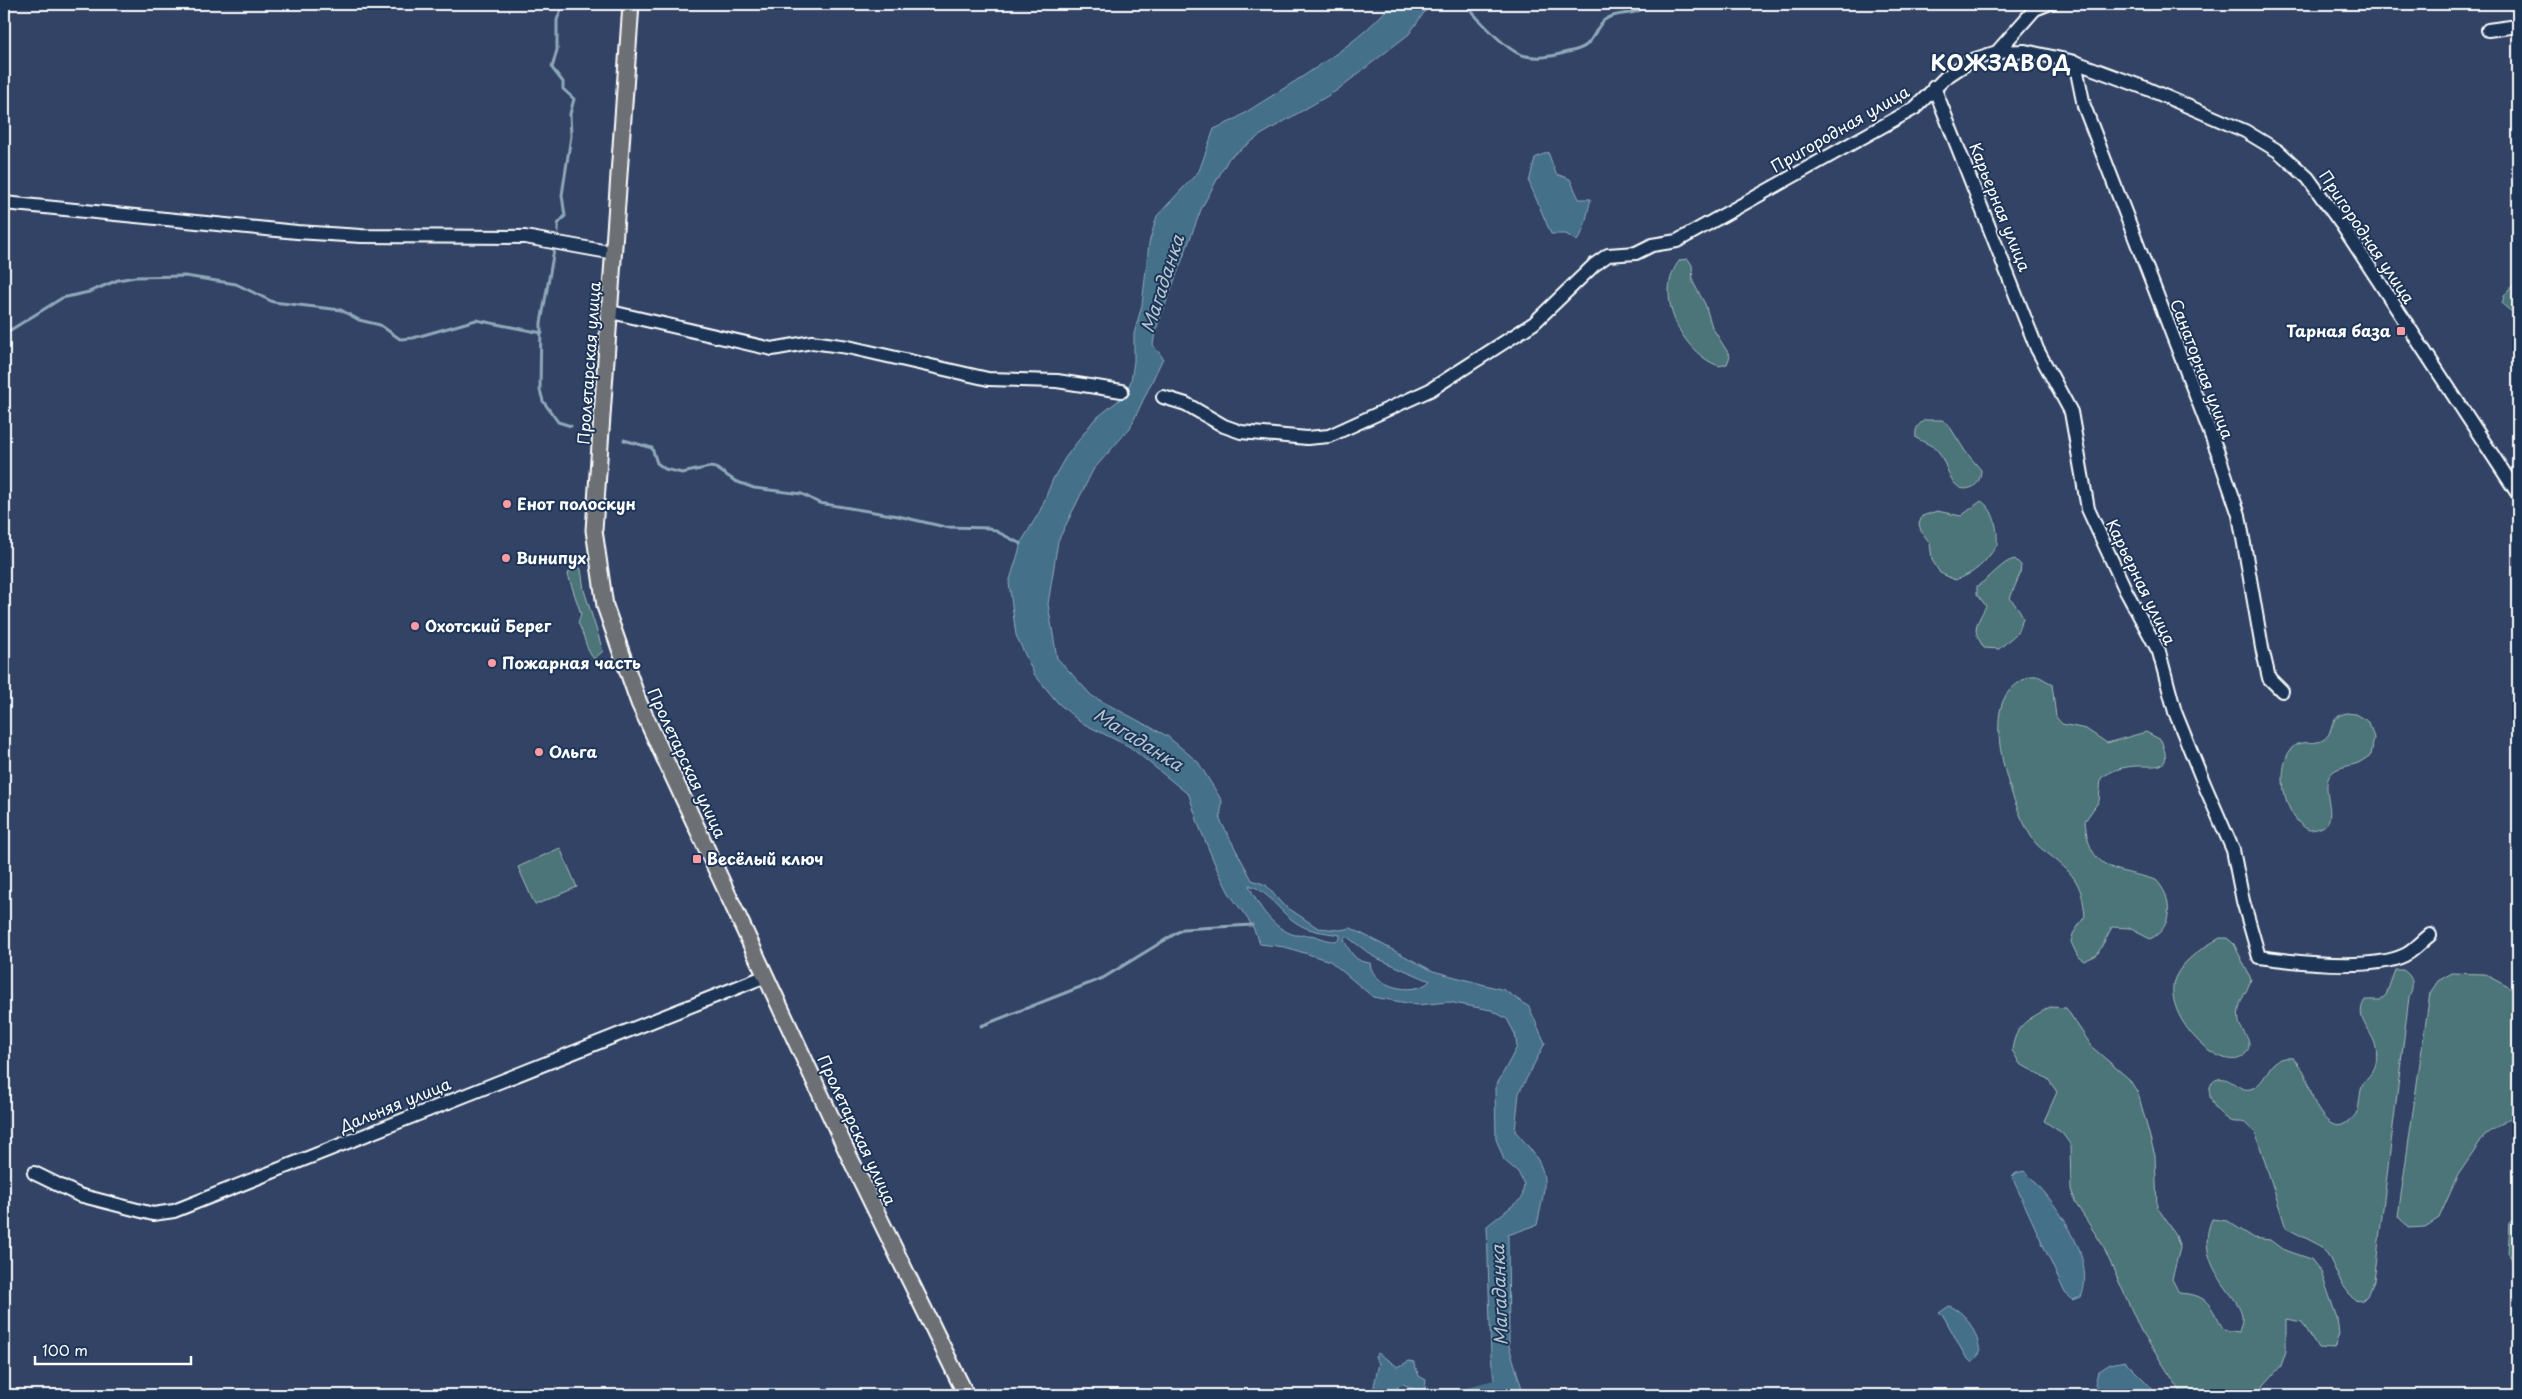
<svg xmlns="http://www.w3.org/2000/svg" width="2522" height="1399" font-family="'Playpen Sans',sans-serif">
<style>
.green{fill:#4b7479;stroke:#a5babc}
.water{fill:#45708a;stroke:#8fa9b9;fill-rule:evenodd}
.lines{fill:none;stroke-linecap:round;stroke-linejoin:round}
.stream{stroke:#8fa9b9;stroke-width:3}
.river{stroke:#45708a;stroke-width:19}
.minor-casing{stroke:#fff;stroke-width:16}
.major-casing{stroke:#fff;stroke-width:19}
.minor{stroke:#1d3557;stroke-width:12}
.major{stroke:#6c6f75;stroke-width:15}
.poi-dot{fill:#ff9aa2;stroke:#1d3557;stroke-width:2}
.labels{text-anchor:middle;stroke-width:4;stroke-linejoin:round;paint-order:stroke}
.street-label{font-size:16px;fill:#fff;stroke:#1d3557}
.poi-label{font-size:16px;font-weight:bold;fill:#fff;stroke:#1d3557;text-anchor:start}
.water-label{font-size:18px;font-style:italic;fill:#b5c6d0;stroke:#1d3557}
.district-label{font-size:21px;font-weight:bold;letter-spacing:1px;fill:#fff;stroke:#1d3557}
</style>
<rect width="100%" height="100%" fill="#324366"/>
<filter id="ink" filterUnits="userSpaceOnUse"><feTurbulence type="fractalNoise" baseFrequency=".02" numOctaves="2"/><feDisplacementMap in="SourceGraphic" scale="10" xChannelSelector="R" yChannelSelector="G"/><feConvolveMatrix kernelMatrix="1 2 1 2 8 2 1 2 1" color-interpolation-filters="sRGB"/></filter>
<g filter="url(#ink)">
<!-- green -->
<path class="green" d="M 2518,244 L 2518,317 L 2502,304 L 2504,296 L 2514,284 Z
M 1688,259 L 1692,265 L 1693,282 L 1705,304 L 1712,327 L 1730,356 L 1727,364 L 1719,366 C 1682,353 1652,294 1680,260 Z
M 1925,420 L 1942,420 L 1948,424 L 1965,451 L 1981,470 C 1981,477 1978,486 1970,488 C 1950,495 1947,460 1937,450 C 1932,445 1923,442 1916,438 C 1915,429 1917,425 1925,420 Z
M 1981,501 C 1995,509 1998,531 1997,545 C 1985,563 1976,573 1955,580 L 1940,573 L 1932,560 L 1930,543 L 1921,531 L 1919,524 L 1922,516 L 1937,511 L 1961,516 Z
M 2015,559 L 2021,565 L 2020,574 L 2010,598 L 2020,611 L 2023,618 L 2017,633 L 1999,649 L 1984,648 C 1971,628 1976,626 1986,606 L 1977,594 L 1977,586 C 1990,579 2002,561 2015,559 Z
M 579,567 L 581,569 L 584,590 L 603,651 L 594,659 C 585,649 585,635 578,623 L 581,614 L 568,575 L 569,572 Z
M 2029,676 L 2038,676 L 2052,684 L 2056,717 L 2062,724 L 2086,729 L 2107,743 L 2146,732 L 2161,740 C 2172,769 2162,766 2138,766 C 2125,766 2112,770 2101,778 L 2099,801 L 2085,821 C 2089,873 2117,868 2156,880 C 2173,897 2174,928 2150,939 L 2129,928 L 2112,927 L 2097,955 L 2084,961 L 2078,957 L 2071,942 L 2073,934 L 2085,916 C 2082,885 2076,876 2051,856 C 2045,851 2038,847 2034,841 C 2014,811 1985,729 2006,695 C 2011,687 2021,681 2029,676 Z
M 2347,713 L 2355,714 L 2369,722 L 2374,738 L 2371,755 C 2367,757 2363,761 2358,763 C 2349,767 2336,766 2330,775 C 2318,793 2348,828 2309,830 C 2284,819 2275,771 2291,749 C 2299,738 2313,746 2323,740 C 2336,732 2327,717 2347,713 Z
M 560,848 L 577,887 L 535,905 L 518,867 Z
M 2220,938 L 2227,938 L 2234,944 L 2251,979 C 2246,996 2236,1002 2239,1022 C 2241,1032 2255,1041 2246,1053 C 2227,1080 2160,1018 2175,978 C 2183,960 2203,947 2220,938 Z
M 2395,970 L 2403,970 C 2414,977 2414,986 2409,997 L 2374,1281 L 2368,1296 L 2361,1301 L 2354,1300 L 2342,1284 L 2330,1259 L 2321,1246 L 2286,1228 L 2256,1134 C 2253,1131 2249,1125 2245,1123 C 2241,1121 2235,1123 2230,1121 C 2219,1115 2203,1096 2212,1083 C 2215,1079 2220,1078 2225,1079 C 2235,1082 2242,1093 2253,1088 C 2270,1080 2266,1055 2293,1058 C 2296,1062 2300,1066 2303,1070 C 2311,1084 2311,1102 2322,1115 C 2327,1122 2336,1129 2344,1124 C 2361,1115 2358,1106 2361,1090 C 2365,1073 2380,1075 2376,1048 C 2373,1030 2353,1019 2365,1000 L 2380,1000 L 2386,995 Z
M 2452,973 L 2484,974 L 2518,992 L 2518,1115 L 2513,1116 L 2486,1134 L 2458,1175 L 2439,1218 L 2425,1227 L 2408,1228 L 2398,1216 L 2430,993 L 2438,981 Z
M 2050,1007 L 2066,1008 L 2093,1048 L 2129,1079 L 2138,1093 L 2155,1156 L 2157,1207 L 2175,1233 L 2180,1248 L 2172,1279 L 2179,1293 C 2210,1295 2209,1305 2224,1330 L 2239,1332 C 2240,1327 2243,1321 2242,1316 C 2241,1307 2234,1299 2229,1292 C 2212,1269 2200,1247 2212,1219 L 2227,1221 L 2254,1238 L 2270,1240 L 2282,1249 L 2311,1259 L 2321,1272 L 2337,1318 L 2339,1334 L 2334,1349 L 2318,1348 L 2302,1322 L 2286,1319 L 2286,1351 L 2281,1366 L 2255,1395 L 2183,1395 L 2141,1331 L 2102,1244 L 2076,1204 L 2071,1189 L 2070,1144 L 2062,1133 L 2044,1121 L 2057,1092 L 2048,1079 L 2020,1064 L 2012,1050 C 2016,1023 2028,1020 2050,1007 Z
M 2518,1215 L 2518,1268 L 2508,1253 L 2510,1222 Z"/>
<!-- water -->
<path class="water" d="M 1391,4 L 1430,4 L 1409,34 L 1336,91 L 1259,136 L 1229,158 L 1202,207 L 1155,332 L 1153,345 L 1163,358 L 1130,428 L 1093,470 L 1058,541 L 1048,604 L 1057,658 L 1092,696 L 1167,736 L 1198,762 L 1222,801 L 1220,820 L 1252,880 L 1266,885 L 1282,904 L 1318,928 L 1340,930 L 1351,928 L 1433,971 L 1504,990 L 1529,1007 L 1545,1043 L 1519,1093 L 1515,1131 C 1550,1170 1548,1175 1537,1225 L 1508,1235 L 1509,1346 L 1524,1395 L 1496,1395 L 1491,1356 L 1487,1226 L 1522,1198 L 1524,1184 L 1518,1172 L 1504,1160 L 1496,1139 L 1495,1088 L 1517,1047 L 1515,1034 L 1507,1019 L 1491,1010 L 1448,1002 L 1418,1005 L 1373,997 L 1330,961 L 1285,947 L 1260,944 L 1252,925 L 1229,893 L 1217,869 L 1199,826 L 1189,795 L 1130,747 L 1080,722 L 1058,703 L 1034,674 L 1016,635 L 1009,583 L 1022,541 L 1040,511 L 1053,479 L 1065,458 L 1094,420 L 1124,396 L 1131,381 L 1134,361 L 1134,334 L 1142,305 L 1149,243 L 1157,216 L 1199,171 L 1214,129 L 1234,120 C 1282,88 1357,48 1391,4 ZM 1249,885 C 1268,890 1279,912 1295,922 C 1309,932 1324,932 1340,935 L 1340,939 C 1334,944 1322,938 1315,936 C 1308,934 1302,936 1295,935 C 1273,929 1257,905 1249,885 ZM 1346,936 L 1374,957 L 1430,981 C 1414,997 1372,987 1370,963 C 1355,962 1351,953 1344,940 Z
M 1548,152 L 1556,174 L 1570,179 L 1579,199 L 1591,199 C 1587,212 1585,233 1577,241 L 1566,234 L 1551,234 L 1529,182 L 1535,158 Z
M 2024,1171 C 2052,1196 2098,1258 2081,1297 L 2073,1300 L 2065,1293 L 2012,1177 L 2016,1173 Z
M 1949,1306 C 1967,1312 1978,1334 1980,1353 L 1972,1363 L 1965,1356 L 1944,1317 L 1939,1313 Z
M 1378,1353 L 1398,1367 L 1409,1361 L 1414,1362 L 1419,1376 L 1426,1380 L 1425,1389 L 1421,1395 L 1416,1395 L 1415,1390 L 1403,1384 L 1398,1386 L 1397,1395 L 1372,1395 L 1379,1363 L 1375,1357 Z
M 2125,1361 L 2148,1384 L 2156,1395 L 2102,1395 L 2095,1384 L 2098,1372 L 2110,1364 Z"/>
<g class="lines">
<!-- stream -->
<path class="stream" d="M 1465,4 C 1476,17 1506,50 1522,55 C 1534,59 1552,57 1564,53 C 1571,51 1580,50 1585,46 C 1595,39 1596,25 1606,19 C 1620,10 1634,18 1648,4
M 558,231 L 558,224 L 565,216 L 562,195 L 571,136 L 570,114 L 574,99 L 563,89 L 563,82 L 552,68 L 557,50 L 557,20 L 563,4
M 554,250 L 541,323 L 540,390 L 543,401 L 558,422 L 571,426
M 4,334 L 62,298 L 89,292 L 118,280 L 135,277 L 185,276 L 236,284 L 273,302 L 341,310 L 359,320 L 380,325 L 400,339 L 413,338 L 476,320 L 542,333
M 624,440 L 652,448 L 657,463 L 665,469 L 682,473 L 710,467 L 716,468 L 735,481 L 754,488 L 802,494 L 819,503 L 898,516 L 945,527 L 990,528 L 1021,544
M 981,1026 L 1103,978 L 1183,929 L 1252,925"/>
<!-- river -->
<path class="river" d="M 1474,1395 L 1505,1387"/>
<!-- minor casing -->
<g class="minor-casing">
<path id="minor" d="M 2488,30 L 2518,26
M 1997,52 L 2035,9 L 2048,4
M 2075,62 L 2084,106 L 2218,453 L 2239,515 L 2262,648 L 2269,678 L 2282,691
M 1934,87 L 2037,349 L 2071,412 L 2088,509 L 2126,591 L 2159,652 L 2175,712 L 2205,786 L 2233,850 L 2243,901 L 2259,957 C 2295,962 2372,971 2405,955 C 2414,951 2422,941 2430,935
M 4,203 L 297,232 L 361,236 L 525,237 L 614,253
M 611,312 L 772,349 L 812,342 L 848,347 L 988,379 L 1057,381 L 1122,391
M 1163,397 L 1186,404 L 1224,426 L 1241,432 L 1307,438 L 1329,436 L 1430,390 L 1534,323 L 1594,265 L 1608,255 L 1636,253 L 1652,245 L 1677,241 L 1915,108 L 1946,77 L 1972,60 L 1997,52 L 2025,51 L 2075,62 L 2148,89 L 2245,131 L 2278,151 L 2308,178 L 2342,225 L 2518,494
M 34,1173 L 79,1195 L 153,1214 L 174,1211 L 766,976"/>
</g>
<!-- major casing -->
<g class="major-casing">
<path id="major" d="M 631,4 L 594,530 L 605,606 L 639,703 L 851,1160 L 966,1395"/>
</g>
<!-- minor -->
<use href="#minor" class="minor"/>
<!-- major -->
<use href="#major" class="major"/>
</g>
</g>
<!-- markers -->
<g class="poi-dot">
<rect x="2396" y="326" width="10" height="10" rx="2.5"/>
<circle cx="507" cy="504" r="5"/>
<circle cx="506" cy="558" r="5"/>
<circle cx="415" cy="626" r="5"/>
<circle cx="492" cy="663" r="5"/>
<circle cx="539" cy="752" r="5"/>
<rect x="692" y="854" width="10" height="10" rx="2.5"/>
</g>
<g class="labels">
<!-- street labels -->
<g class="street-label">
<text transform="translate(1840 129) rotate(-30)" y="6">Пригородная улица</text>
<text transform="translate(2000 207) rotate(68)" y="6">Карьерная улица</text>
<text transform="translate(2367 237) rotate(56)" y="6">Пригородная улица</text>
<text transform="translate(589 363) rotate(-86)" y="6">Пролетарская улица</text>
<text transform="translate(2202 369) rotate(69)" y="6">Санаторная улица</text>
<text transform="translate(2141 582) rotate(64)" y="6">Карьерная улица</text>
<text transform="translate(687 763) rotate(65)" y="6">Пролетарская улица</text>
<text transform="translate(395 1105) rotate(-22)" y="6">Дальняя улица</text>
<text transform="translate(857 1130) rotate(65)" y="6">Пролетарская улица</text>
</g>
<!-- poi labels -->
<g class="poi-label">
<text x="2391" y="337" text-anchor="end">Тарная база</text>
<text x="517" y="510">Енот полоскун</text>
<text x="516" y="564">Винипух</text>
<text x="425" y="632">Охотский Берег</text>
<text x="502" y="669">Пожарная часть</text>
<text x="549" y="758">Ольга</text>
<text x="707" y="865">Весёлый ключ</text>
</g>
<!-- water labels -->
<g class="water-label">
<text transform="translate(1163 284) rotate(-72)" y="6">Магаданка</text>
<text transform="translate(1138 740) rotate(32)" y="6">Магаданка</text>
<text transform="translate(1500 1295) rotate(-92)" y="6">Магаданка</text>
</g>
<!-- district labels -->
<g class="district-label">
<text x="2001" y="71">КОЖЗАВОД</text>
</g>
</g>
<!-- margin -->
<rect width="2522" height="1399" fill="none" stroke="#1d3557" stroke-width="20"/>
<rect x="10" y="10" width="2502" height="1379" fill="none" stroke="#fff" stroke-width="2" filter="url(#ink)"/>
<!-- scale -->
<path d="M35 1356v8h156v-8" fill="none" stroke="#ffffff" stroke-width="2.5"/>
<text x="42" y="1356" font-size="15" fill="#ffffff" stroke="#1d3557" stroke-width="4" paint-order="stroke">100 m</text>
</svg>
